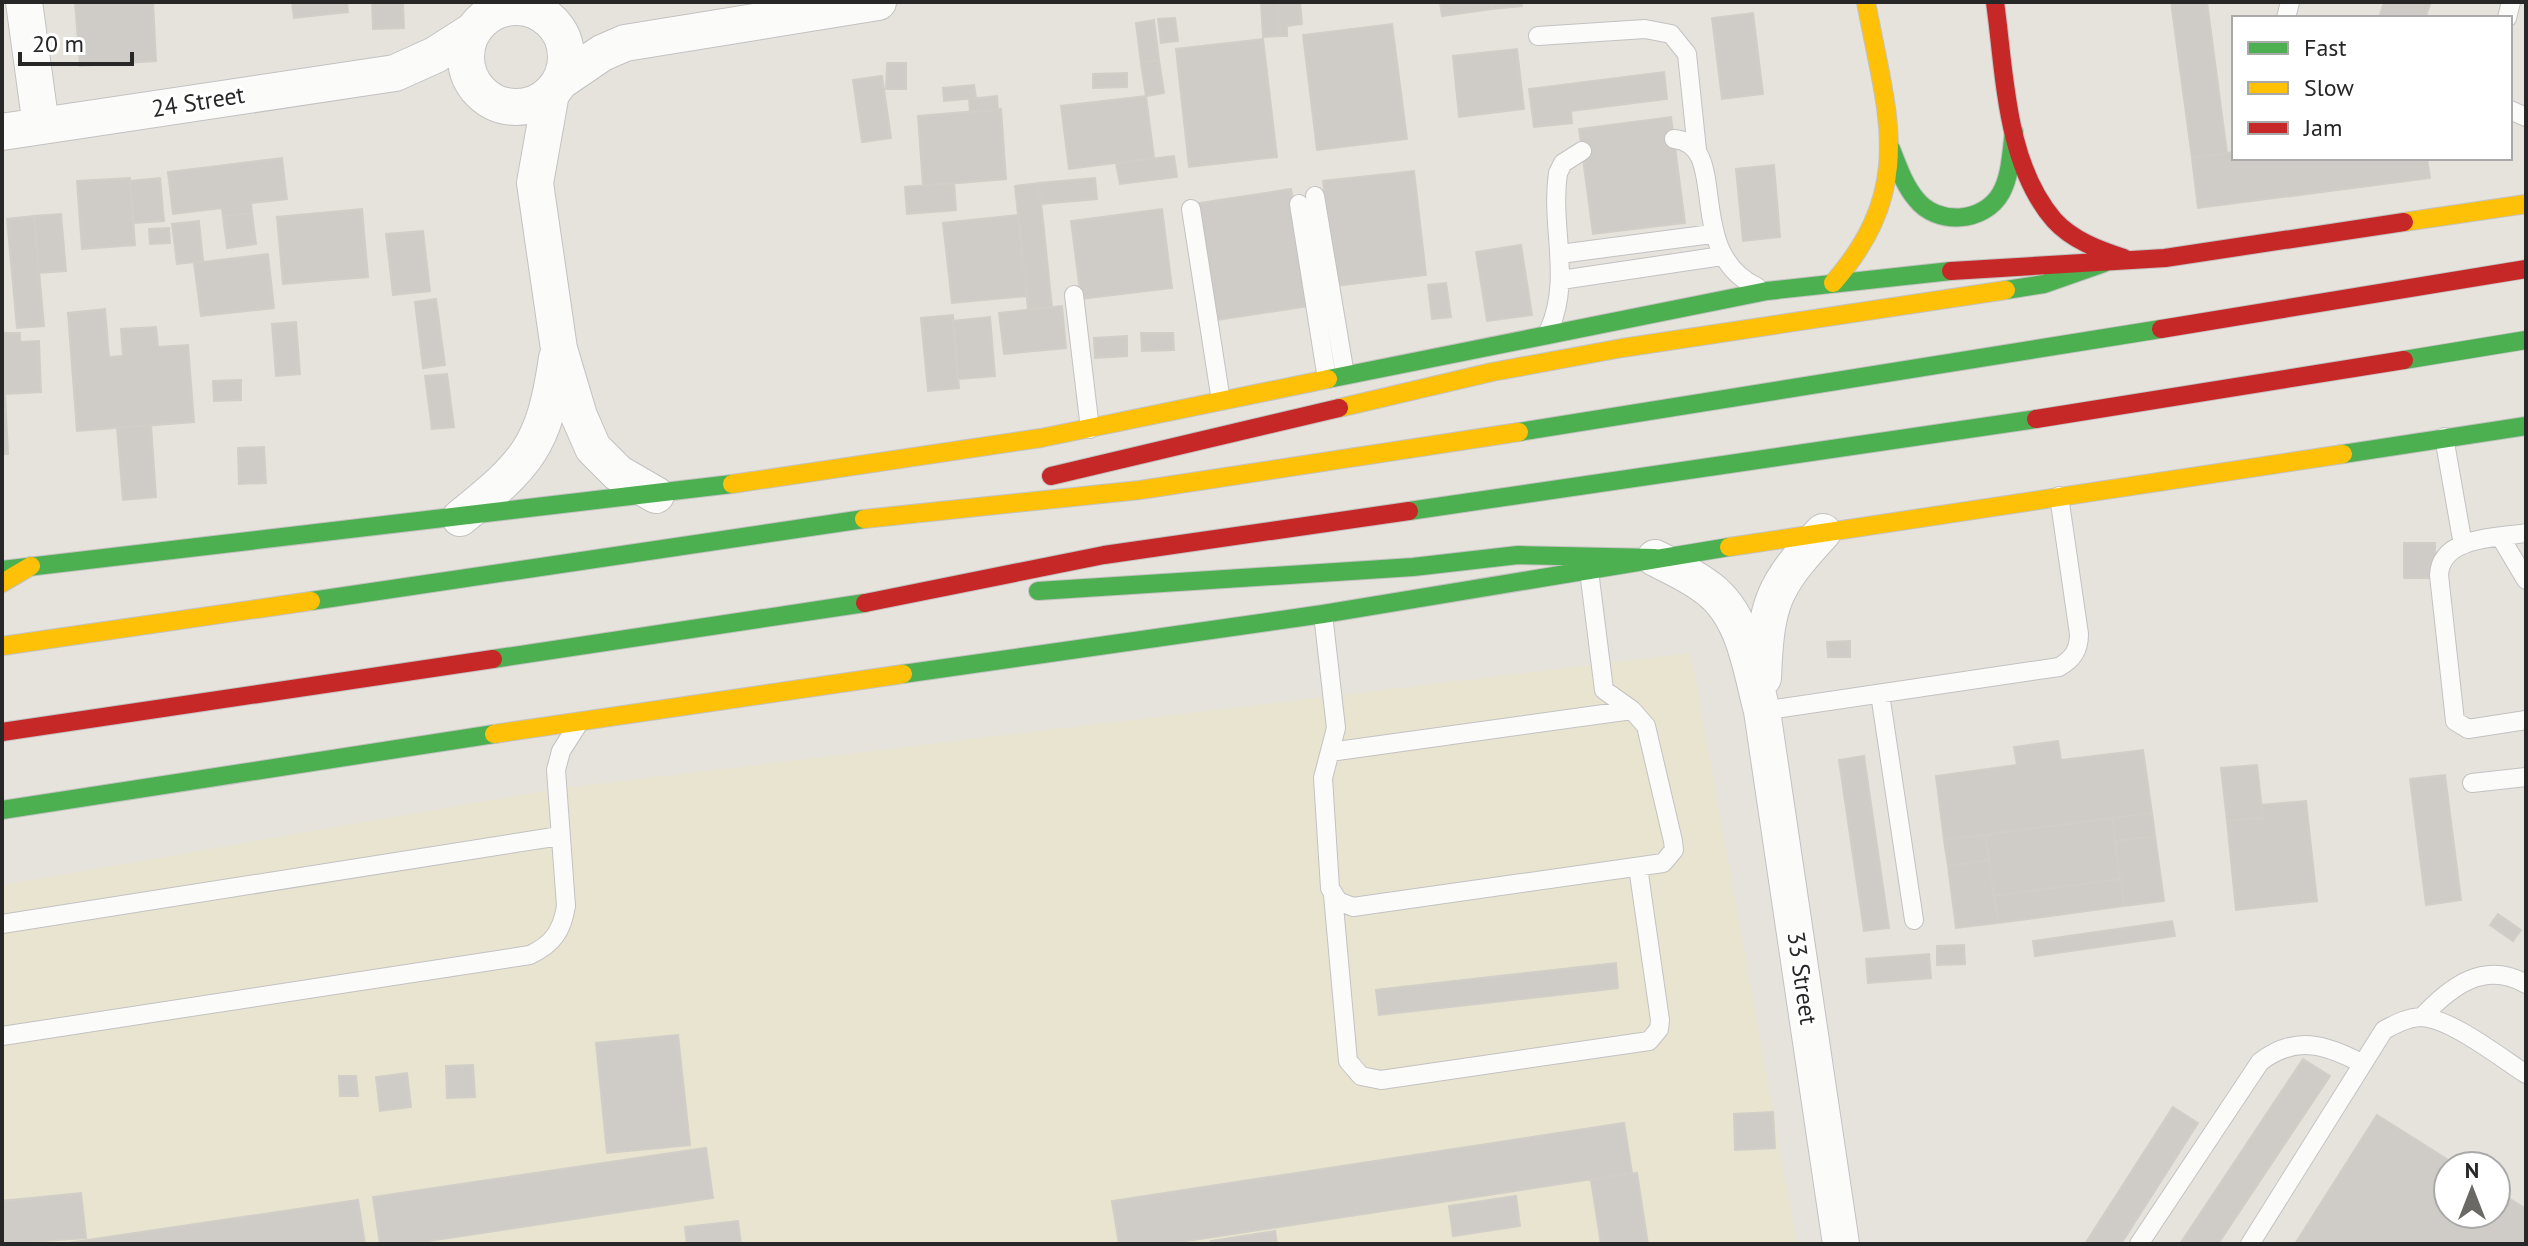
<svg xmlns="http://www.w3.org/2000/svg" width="2528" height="1246" font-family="'PT Sans',sans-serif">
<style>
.education{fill:#e9e4d0}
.building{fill:#cfccc7;stroke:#d1cec8;stroke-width:2}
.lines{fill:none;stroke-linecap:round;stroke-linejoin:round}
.lane-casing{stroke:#c3c2c2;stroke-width:20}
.street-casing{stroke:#c3c2c2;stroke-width:38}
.fast-casing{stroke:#c3c2c2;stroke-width:20}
.slow-casing{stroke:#c3c2c2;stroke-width:20}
.jam-casing{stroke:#c3c2c2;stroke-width:20}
.lane{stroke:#fbfbfa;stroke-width:18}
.street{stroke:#fbfbfa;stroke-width:36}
.fast{stroke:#4caf50;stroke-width:18}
.slow{stroke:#ffc107;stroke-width:18}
.jam{stroke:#c62828;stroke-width:18}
.labels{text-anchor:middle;stroke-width:6;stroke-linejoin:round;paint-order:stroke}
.street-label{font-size:24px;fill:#272727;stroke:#fff}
</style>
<rect width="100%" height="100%" fill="#e6e3dc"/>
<!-- education -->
<path class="education" d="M 1691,653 L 1797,1244 L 2,1244 L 2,885 L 555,789 Z"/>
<!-- building -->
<path class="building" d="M 75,2 L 153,2 L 156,61 L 80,66 Z
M 292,2 L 347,2 L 348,12 L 294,18 Z
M 372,2 L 403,2 L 404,28 L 373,29 Z
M 1278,2 L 1280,36 L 1263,37 L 1261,3 Z
M 1278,2 L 1300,2 L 1302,24 L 1287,26 L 1287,36 L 1280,36 Z
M 1440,2 L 1492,2 L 1492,9 L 1442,16 Z
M 1492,2 L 1521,2 L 1522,6 L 1492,9 Z
M 2171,2 L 2207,2 L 2227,153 L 2192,158 Z
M 2384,2 L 2431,2 L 2425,18 L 2379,18 Z
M 1753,13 L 1763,94 L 1722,99 L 1712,18 Z
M 1175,18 L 1178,41 L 1161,43 L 1158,19 Z
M 1154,20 L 1159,60 L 1141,63 L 1136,23 Z
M 1392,24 L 1407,139 L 1317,150 L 1303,35 Z
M 1263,39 L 1277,157 L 1189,167 L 1176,49 Z
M 1517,49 L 1524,109 L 1459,117 L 1453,56 Z
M 1159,60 L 1164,93 L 1146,96 L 1141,63 Z
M 887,63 L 906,63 L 906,89 L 886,89 Z
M 1664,72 L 1667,99 L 1571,111 L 1572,123 L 1534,127 L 1529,89 Z
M 1127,73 L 1127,87 L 1093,88 L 1093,74 Z
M 882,76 L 891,138 L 862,142 L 853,80 Z
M 974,85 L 976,98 L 944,101 L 943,88 Z
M 997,96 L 998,110 L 970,112 L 969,99 Z
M 1146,96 L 1154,158 L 1069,169 L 1061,106 Z
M 1001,109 L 1006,179 L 923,186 L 918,116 Z
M 1671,117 L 1685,223 L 1593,234 L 1579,129 Z
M 2234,152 L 2234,158 L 2427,158 L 2430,178 L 2198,208 L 2192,158 Z
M 1174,156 L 1177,177 L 1120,184 L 1116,163 Z
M 282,158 L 287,199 L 251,203 L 252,213 L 223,216 L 222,208 L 173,214 L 168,172 Z
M 1774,165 L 1780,237 L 1743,241 L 1736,169 Z
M 1414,171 L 1426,275 L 1336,286 L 1323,181 Z
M 130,178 L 135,245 L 82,249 L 77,181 Z
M 160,178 L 164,221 L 134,223 L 130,181 Z
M 1095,178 L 1097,199 L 1041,204 L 1039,183 Z
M 954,183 L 956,210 L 907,214 L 905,187 Z
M 1039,183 L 1052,307 L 1028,309 L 1015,186 Z
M 1291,189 L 1309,306 L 1216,320 L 1199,203 Z
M 362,209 L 368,277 L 283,284 L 277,217 Z
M 1162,209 L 1172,288 L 1081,299 L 1071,221 Z
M 252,213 L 256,244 L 227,248 L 223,216 Z
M 61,214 L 66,271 L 39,273 L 34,216 Z
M 1018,215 L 1027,296 L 952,303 L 943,223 Z
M 34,216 L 44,326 L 17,328 L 7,219 Z
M 199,221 L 203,261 L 177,264 L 172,224 Z
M 169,228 L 170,243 L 150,244 L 149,229 Z
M 423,231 L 430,291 L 393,295 L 386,234 Z
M 1521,245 L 1532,315 L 1487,321 L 1476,252 Z
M 268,254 L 274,308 L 201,316 L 194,263 Z
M 1446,283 L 1451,317 L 1432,319 L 1428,285 Z
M 436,299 L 445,365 L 423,368 L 415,302 Z
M 1062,306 L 1066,348 L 1004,354 L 999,313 Z
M 105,309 L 109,357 L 123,356 L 121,329 L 156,327 L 158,347 L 188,345 L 194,422 L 77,431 L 68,313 Z
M 953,315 L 959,388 L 928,391 L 921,318 Z
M 990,317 L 995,376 L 958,379 L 953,321 Z
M 296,322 L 300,374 L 276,376 L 272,324 Z
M 2,333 L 20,333 L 20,342 L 39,341 L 41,392 L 5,394 L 8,454 L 2,454 Z
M 1141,333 L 1173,333 L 1174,350 L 1142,351 Z
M 1127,336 L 1127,356 L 1095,358 L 1094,338 Z
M 447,374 L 454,427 L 432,429 L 425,376 Z
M 241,380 L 241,400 L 214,401 L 213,381 Z
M 151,425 L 156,497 L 123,500 L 117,428 Z
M 264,447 L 266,483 L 239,484 L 238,448 Z
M 2404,543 L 2435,543 L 2435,578 L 2404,578 Z
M 1850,641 L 1850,657 L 1828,657 L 1827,642 Z
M 2058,741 L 2061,760 L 2143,750 L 2152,813 L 1944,840 L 1936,776 L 2017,765 L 2014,747 Z
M 1864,756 L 1889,928 L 1864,931 L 1839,760 Z
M 2257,765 L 2263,818 L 2227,821 L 2221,768 Z
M 2445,775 L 2461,900 L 2426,905 L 2410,779 Z
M 2306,801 L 2317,901 L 2236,910 L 2227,821 L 2263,818 L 2261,805 Z
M 2152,813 L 2155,836 L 2115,841 L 2112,818 Z
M 2112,818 L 2120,879 L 1994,896 L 1986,835 Z
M 1986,835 L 1989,860 L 1948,866 L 1944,840 Z
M 2155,836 L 2164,901 L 2124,906 L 2115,841 Z
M 1989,860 L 1998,923 L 1956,928 L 1948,866 Z
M 2120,879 L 2124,906 L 1998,923 L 1994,896 Z
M 2498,914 L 2521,930 L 2513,941 L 2490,925 Z
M 2172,921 L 2175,936 L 2035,956 L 2033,941 Z
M 1964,945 L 1965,964 L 1937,965 L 1937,946 Z
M 1929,954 L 1931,978 L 1868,983 L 1866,959 Z
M 1616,963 L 1618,988 L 1379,1015 L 1376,990 Z
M 678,1035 L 690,1145 L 607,1153 L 596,1043 Z
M 2303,1059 L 2330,1076 L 2218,1244 L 2180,1244 Z
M 473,1065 L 475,1097 L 447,1098 L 446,1066 Z
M 407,1073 L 411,1107 L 380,1111 L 376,1077 Z
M 339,1076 L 356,1076 L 358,1096 L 340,1096 Z
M 2173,1107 L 2198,1123 L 2121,1244 L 2085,1244 Z
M 1773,1112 L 1775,1148 L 1735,1150 L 1734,1114 Z
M 2377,1115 L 2458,1166 L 2448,1166 L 2448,1214 L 2496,1214 L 2496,1190 L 2526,1209 L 2526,1244 L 2295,1244 Z
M 1624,1123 L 1632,1173 L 1167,1244 L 1119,1244 L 1112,1201 Z
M 706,1148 L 713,1198 L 409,1244 L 380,1244 L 373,1197 Z
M 1637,1173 L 1648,1244 L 1601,1244 L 1591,1180 Z
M 81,1193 L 86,1238 L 2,1244 L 2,1201 Z
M 1516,1196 L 1520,1226 L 1453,1236 L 1449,1206 Z
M 358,1200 L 365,1244 L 61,1244 Z
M 738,1221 L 741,1244 L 687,1244 L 685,1227 Z
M 1275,1231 L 1277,1244 L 1212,1244 L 1211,1241 Z"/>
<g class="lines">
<!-- lane casing -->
<g class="lane-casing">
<path id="lane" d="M 2286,18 L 2290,2
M 2507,18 L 2511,2
M 1538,36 L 1645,29 L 1671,34 L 1687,54 L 1697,150
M 2510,110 L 2526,117
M 1674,139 C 1732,144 1682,252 1757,287
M 1315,196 L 1345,375
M 1299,204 L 1327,379
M 1191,209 L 1221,401
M 1560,254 L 1712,234
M 1561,280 L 1722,256
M 1074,295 L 1090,429
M 1549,330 C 1572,279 1550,226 1558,173 L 1563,163 L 1582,151
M 2444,437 L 2463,545
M 2526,533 C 2497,538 2441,536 2439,575 L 2455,721 L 2468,729 L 2526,720
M 2501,538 L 2526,580
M 1323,614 L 1336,728 L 1323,778 L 1330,888 L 1338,901 L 1353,907 L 1663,863 L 1674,850 L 1673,841 L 1646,726 L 1632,710 L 1604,690 L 1589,571
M 1880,694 L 1914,920
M 1762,711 L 2059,667 C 2073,659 2079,650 2079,634 L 2059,496
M 1330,752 L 1632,710
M 2472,783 L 2526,777
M 1333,895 L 1348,1061 L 1361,1076 L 1381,1080 L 1649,1041 L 1659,1029 L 1660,1020 L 1638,867
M 2,924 L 560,836
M 2422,1017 C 2450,987 2484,960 2526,984
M 2,1036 L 530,955 C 553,944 562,931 566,906 L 556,770 L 561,751 L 577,726
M 2139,1244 L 2260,1062 C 2295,1035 2325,1044 2361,1063
M 2250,1244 L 2384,1030 C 2396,1024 2406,1018 2420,1017 C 2449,1017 2501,1058 2526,1074"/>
</g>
<!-- street casing -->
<g class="street-casing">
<path id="street" d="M 24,2 L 41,126
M466 57a50 50 0 1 1 100 0a50 50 0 1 1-100 0Z
M 561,81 L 602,53 L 625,43 L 878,2
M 551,93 L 535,183 L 559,349 L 579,416 L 593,448 L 618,473 L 656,495
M 2,132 L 395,73 L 435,55 L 471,32
M 460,518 C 528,463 544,447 557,358
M 1655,558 C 1673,567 1693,576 1709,589 C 1745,616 1751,670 1762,711 L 1841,1244
M 1763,678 C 1766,603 1772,587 1823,532"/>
</g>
<!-- fast casing -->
<g class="fast-casing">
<path id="fast" d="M 1891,149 C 1898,166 1904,185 1916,199 C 1937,226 1984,223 2001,193 C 2011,175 2011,152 2014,132
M 2006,290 L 2044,284 L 2104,263
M 2404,360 L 2526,340
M 1328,379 L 1767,291 L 1951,271
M 1519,432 L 2161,329
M 2343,454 L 2526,426
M 1409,511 L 2036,419
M 2,570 L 732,484
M 1038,591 L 1413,567 L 1518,555 L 1655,558
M 311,601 L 864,519
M 493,659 L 865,603
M 903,674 L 1323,614 L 1729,547
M 2,810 L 494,734"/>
</g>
<!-- slow casing -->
<g class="slow-casing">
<path id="slow" d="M 2404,222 L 2526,204
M 1833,283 C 1917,187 1887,115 1866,2
M 1339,408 L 1492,372 L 1622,348 L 2006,290
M 732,484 L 1041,438 L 1328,379
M 864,519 L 1140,490 L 1519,432
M 1729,547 L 2343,454
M 2,583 L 31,566
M 2,646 L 311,601
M 494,734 L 903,674"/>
</g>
<!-- jam casing -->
<g class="jam-casing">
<path id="jam" d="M 1995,2 C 2005,73 2005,163 2054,220 C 2072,240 2099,250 2124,258
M 1951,271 L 2165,258 L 2404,222
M 2161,329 L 2526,269
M 2036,419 L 2404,360
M 1051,476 L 1339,408
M 865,603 L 1104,555 L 1409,511
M 2,732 L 493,659"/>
</g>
<!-- lane -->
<use href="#lane" class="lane"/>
<!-- street -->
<use href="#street" class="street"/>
<!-- fast -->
<use href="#fast" class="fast"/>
<!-- slow -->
<use href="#slow" class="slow"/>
<!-- jam -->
<use href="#jam" class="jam"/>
</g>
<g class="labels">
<!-- street labels -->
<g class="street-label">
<text transform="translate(198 102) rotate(-9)" y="8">24 Street</text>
<text transform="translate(1802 978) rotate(82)" y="8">33 Street</text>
</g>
</g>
<!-- border -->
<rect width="2528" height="1246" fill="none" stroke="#272727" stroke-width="8"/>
<!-- legend -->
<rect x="2232" y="16" width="280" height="144" fill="#ffffff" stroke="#a9a9a9" stroke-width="2"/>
<rect x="2248" y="42" width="40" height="12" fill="#4caf50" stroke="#a9a9a9" stroke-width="2"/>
<text x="2304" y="56" font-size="24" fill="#272727">Fast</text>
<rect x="2248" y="82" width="40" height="12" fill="#ffc107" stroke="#a9a9a9" stroke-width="2"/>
<text x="2304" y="96" font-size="24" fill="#272727">Slow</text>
<rect x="2248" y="122" width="40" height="12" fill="#c62828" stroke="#a9a9a9" stroke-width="2"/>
<text x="2304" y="136" font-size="24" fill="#272727">Jam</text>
<!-- north arrow -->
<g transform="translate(2472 1190)"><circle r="38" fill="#ffffff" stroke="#a9a9a9" stroke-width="2"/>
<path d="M0-6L14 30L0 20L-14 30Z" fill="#6a6966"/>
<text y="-12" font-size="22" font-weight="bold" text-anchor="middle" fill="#272727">N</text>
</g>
<!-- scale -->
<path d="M20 52v12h112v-12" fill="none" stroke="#272727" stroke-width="4"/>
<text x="32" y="52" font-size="24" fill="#272727" stroke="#ffffff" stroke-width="6" paint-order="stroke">20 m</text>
</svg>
